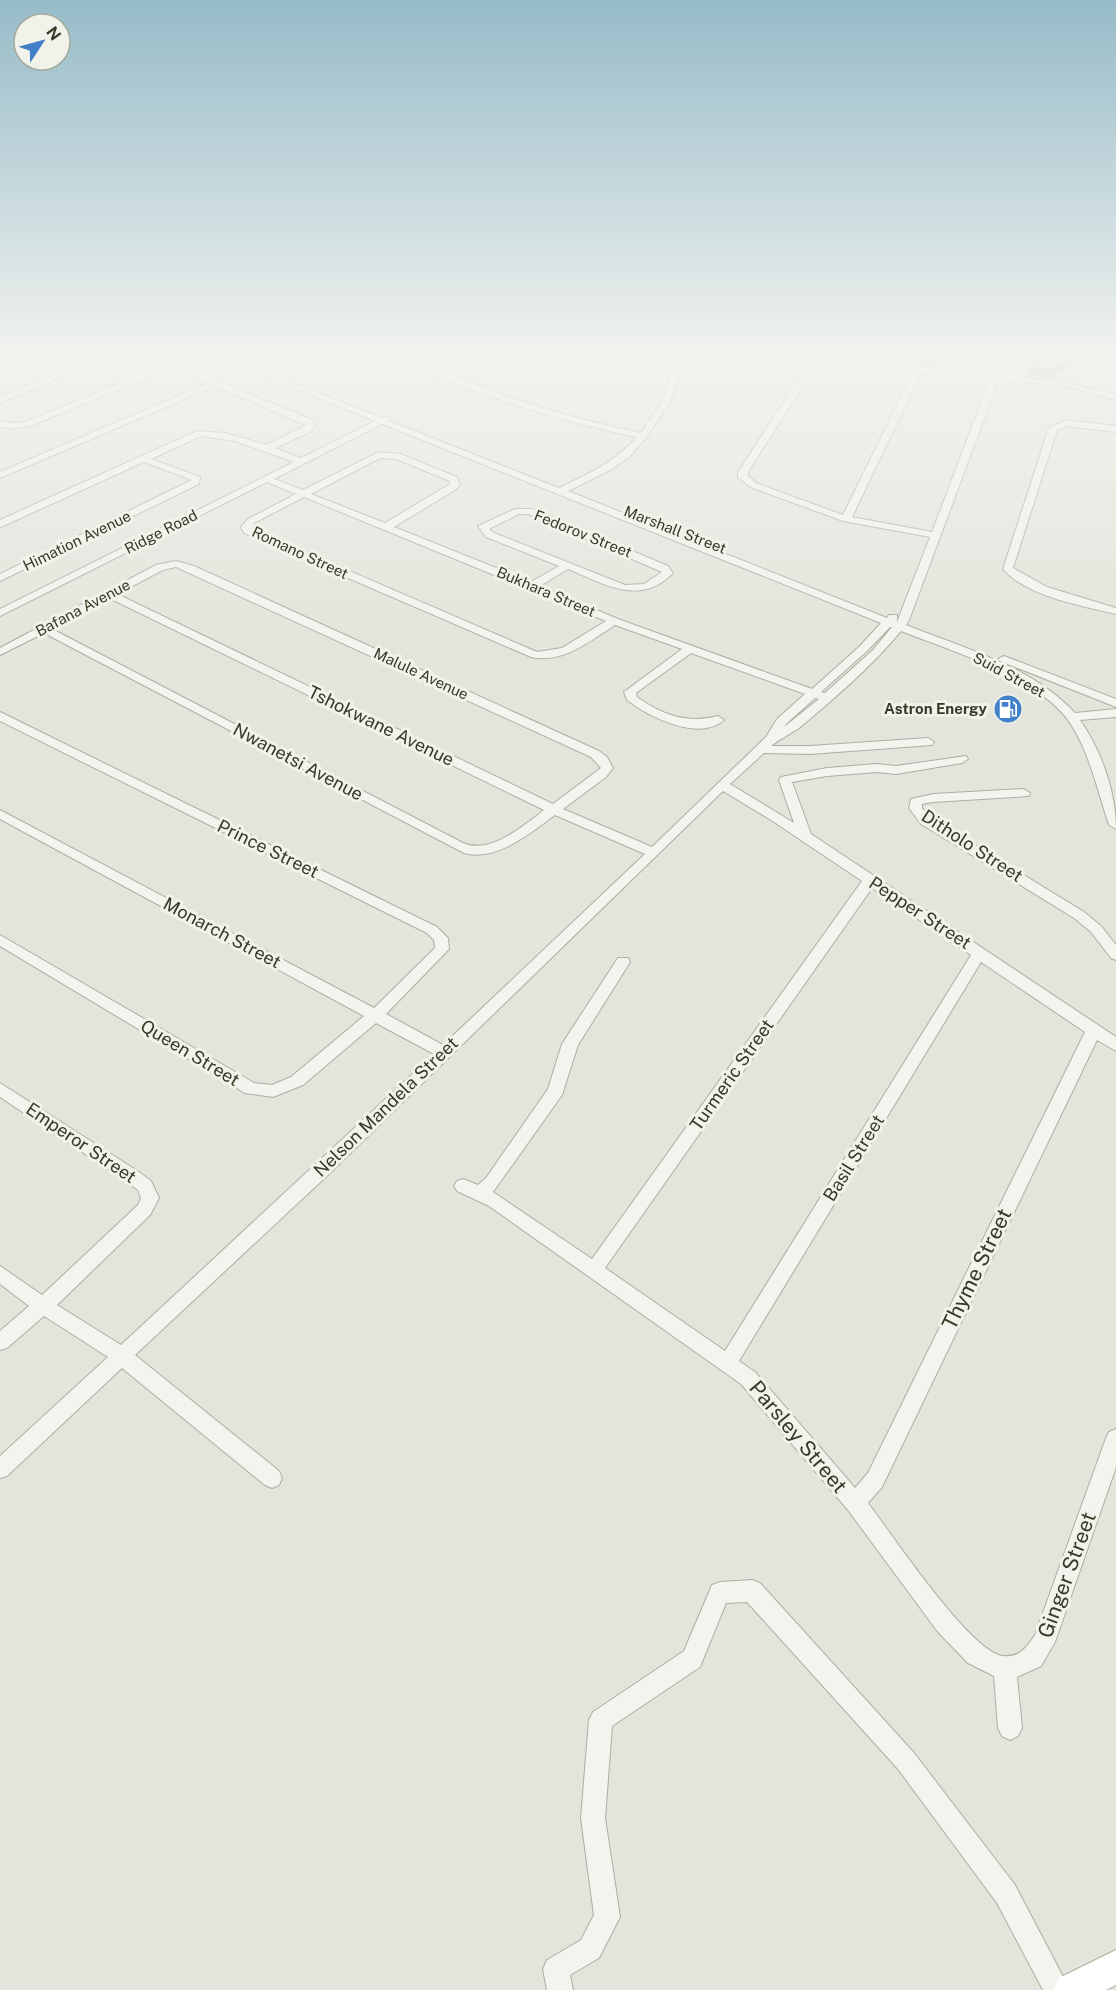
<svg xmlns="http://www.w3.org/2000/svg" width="1116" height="1990" font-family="'Public Sans',sans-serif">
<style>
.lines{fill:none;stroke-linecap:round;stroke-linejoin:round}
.minor-casing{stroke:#abafa2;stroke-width:2}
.major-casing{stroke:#aab19b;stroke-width:2}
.minor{fill:#f2f4ee;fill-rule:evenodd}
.major{fill:#fff;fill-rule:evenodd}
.wall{fill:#a3a79a}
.building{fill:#bdc2b3;stroke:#84887d;stroke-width:1.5}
.labels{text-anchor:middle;stroke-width:6;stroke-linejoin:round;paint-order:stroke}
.far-street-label{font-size:15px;fill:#343b26;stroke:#f1f3eb}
.far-poi-label{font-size:15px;font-weight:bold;fill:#343b26;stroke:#f1f3eb;text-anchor:end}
.street-label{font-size:18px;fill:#343b26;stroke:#f1f3eb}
.near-street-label{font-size:21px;fill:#343b26;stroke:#f1f3eb}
</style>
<rect width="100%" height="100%" fill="#e3e5dc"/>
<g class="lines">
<!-- minor casing -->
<g class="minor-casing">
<path id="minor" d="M 15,358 L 26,358 L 0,369 L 0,364 Z
M 97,358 L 109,358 L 0,403 L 0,397 Z
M 150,358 L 161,358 L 313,420 L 315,426 L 308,433 L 275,448 L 301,458 L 375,421 L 219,358 L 231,358 L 266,372 L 303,358 L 315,358 L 272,375 L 382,418 L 389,417 L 389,421 L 559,488 C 588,474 615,462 637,437 C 561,422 489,398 418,368 L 415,363 L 417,358 L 425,358 L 424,364 C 494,394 566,418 641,433 L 663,400 L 675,363 L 637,358 L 674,358 L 744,364 L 993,369 L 995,358 L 1003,358 L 1000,374 L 1068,383 L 1116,394 L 1116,400 L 1068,387 L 999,379 L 909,620 L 906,625 C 963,648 1032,666 1075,713 L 1116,709 L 1116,717 L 1080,720 C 1101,750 1116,792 1116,829 L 1109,825 C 1098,792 1090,755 1072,726 C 1043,678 951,651 901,631 C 871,667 835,698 799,728 C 790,734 780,739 771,746 L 810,746 L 928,738 L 934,742 L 932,745 L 810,754 L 764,753 L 730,784 L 794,823 L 779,780 L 781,777 L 827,768 L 877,764 L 896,766 L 966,756 L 968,759 L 962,763 L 896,774 L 877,772 L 827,776 L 792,782 L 811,834 L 1116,1037 L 1116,1051 L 1097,1040 L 882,1487 L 868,1503 C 891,1533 970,1652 1003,1656 C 1019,1658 1027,1647 1035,1635 L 1106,1438 L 1109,1432 L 1116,1429 L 1116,1467 L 1055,1642 L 1041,1666 L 1017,1677 L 1022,1728 L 1018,1736 L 1010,1740 L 1002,1736 L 998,1728 L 994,1676 L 968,1663 L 938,1632 L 848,1510 L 741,1384 L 489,1206 L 457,1191 L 454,1186 L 457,1181 L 463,1179 L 478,1185 L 486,1178 L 548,1089 L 562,1044 L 618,958 L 628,958 L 630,962 L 578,1045 L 562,1095 L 493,1192 L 592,1259 L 862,881 L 771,820 L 723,791 L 329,1174 L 135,1355 L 279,1471 L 282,1478 L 279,1485 L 272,1488 L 265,1485 L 122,1368 L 7,1476 L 0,1478 L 0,1456 L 108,1357 L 44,1316 L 7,1348 L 0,1350 L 0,1331 L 29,1306 L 0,1284 L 0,1266 L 42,1295 L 138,1205 L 141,1198 L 138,1190 L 127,1182 L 0,1097 L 0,1083 L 139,1172 L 151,1181 L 159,1198 L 150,1215 L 57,1305 L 121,1345 L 434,1054 L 376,1023 L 303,1085 L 273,1097 L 245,1093 L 0,946 L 0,935 L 254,1083 L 272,1085 L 291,1077 L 364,1016 L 0,819 L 0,810 L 374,1008 L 435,948 L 434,940 L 427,933 L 0,721 L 0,712 L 437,927 L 448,938 L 449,949 L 386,1014 L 443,1045 L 645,854 L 555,815 C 530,833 497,862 464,853 L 44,633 L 0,655 L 0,648 L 156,565 L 176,561 L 194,566 L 599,751 L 607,757 L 613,768 L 606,777 L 563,809 L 652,847 L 766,737 L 777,719 L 805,694 L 691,653 L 636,693 L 637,697 C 662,715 687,724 718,716 L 724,720 C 699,742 649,717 627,700 L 624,692 L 682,649 L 615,625 C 590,641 563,664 531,657 L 244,533 L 241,527 L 248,519 L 296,494 L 267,482 L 0,616 L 0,609 L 294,462 L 235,441 L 201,436 L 151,459 L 200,477 L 199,484 L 0,581 L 0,574 L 192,480 L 144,462 L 3,526 L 0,527 L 0,520 L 197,431 L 225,433 L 267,445 L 306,425 L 215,386 L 0,478 L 0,472 L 208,383 L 171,368 L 30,426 L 12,429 L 0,427 L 0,421 L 12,423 L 25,422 L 164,365 ZM 683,364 L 805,370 L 738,472 L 738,477 L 750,487 L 843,521 L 930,537 L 897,622 L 897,615 L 889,615 L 887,618 L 568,491 L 612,469 L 629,457 L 646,438 L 671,400 ZM 813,370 L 913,372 L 843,515 L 756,483 L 748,476 L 748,472 ZM 921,373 L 992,374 L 932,532 L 852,517 ZM 382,424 L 881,623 L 860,646 L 812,689 L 618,619 L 540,586 L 568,569 C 604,584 640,607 673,573 L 668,566 L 532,509 L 515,509 L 478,526 L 486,537 L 559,566 L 531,582 L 394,527 L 455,490 L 460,485 L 457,477 L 400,454 L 379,452 L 303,490 L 274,479 ZM 380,458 L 396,459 L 450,481 L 450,484 L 385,523 L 311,494 ZM 304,497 L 606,621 L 562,648 L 537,652 L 252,529 L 254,523 ZM 519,514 L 528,514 L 662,572 L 644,584 L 625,585 L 494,533 L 489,529 ZM 176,567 L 591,757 L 601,768 L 553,804 L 117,594 L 163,570 ZM 109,598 L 544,810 C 523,826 490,855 463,843 L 52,629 ZM 890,627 L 892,627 L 873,650 L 825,693 L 821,692 L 868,650 ZM 815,698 L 819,699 L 784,727 L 786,724 ZM 872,888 L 971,955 L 725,1351 L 605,1268 ZM 981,962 L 1085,1032 L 868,1473 L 855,1488 L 755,1372 L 739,1361 Z
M 574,358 L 582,358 L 573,373 L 567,373 Z
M 1066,420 L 1116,426 L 1116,432 L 1067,426 L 1057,430 L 1013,568 L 1047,587 L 1116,608 L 1116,614 C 1082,606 1026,596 1003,569 L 1049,428 Z
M 1004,656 L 1116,699 L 1116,707 L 1000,661 L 998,659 Z
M 1024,789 L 1030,793 L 1029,796 L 933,802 L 922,804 L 922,808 L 931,818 L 1084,912 L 1101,926 L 1116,945 L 1116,960 L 1111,958 L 1091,932 L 1074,918 L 921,824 L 909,808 L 911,799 L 933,794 Z
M 752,1580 L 760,1583 L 914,1753 L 1015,1885 L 1070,1990 L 1043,1990 L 997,1903 L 898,1769 L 747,1602 L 726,1603 L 700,1667 L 612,1726 L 605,1818 L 620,1917 L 599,1958 L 570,1975 L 573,1990 L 547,1990 L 543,1969 L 547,1960 L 581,1940 L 594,1915 L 581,1818 L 589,1720 L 593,1712 L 684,1651 L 712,1585 L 720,1582 Z"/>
</g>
<!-- major casing -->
<g class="major-casing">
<path id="major" d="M 991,358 L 1001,358 L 1004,362 L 995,364 Z
M 1116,1950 L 1116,1985 L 1106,1990 L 1054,1990 L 1059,1978 Z"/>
</g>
<!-- minor -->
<use href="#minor" class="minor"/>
<!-- major -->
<use href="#major" class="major"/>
</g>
<!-- wall -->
<path class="wall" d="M 869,358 L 942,358 L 941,366 L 871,364 Z
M 1071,358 L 1067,371 L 1062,370 L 1061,374 L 1054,373 L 1053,378 L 1028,375 L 1030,367 Z"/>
<!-- building -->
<path class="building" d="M 1033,358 L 1071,358 L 1069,362 L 1064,362 L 1063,366 L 1056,365 L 1055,370 L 1030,367 Z"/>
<!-- sky -->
<linearGradient id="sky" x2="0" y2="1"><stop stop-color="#96bbc8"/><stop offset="0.56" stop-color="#f2f3ef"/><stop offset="1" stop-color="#f2f3ef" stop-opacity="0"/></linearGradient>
<rect width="1116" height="637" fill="url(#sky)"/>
<!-- icons -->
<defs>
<g id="fuel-disc" transform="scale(1.5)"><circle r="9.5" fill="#4280c9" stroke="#f1f3eb"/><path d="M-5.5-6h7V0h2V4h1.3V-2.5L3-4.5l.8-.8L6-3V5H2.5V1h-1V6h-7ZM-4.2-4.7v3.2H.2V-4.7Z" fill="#fff"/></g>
</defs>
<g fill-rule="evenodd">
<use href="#fuel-disc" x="1008" y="709"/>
</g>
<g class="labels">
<!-- far-street labels -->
<g class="far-street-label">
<text transform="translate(675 530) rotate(21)" y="5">Marshall Street</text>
<text transform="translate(161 532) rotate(-27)" y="5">Ridge Road</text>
<text transform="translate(583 534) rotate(22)" y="5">Fedorov Street</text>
<text transform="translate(77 541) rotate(-26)" y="5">Himation Avenue</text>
<text transform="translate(300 553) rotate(25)" y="5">Romano Street</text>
<text transform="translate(546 592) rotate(23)" y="5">Bukhara Street</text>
<text transform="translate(83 608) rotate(-28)" y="5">Bafana Avenue</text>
<text transform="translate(421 674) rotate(25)" y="5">Malule Avenue</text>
<text transform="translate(1009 675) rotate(28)" y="5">Suid Street</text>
</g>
<!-- far-poi labels -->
<g class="far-poi-label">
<text x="987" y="714">Astron Energy</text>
</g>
<!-- street labels -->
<g class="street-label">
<text transform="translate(381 726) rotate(26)" y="6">Tshokwane Avenue</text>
<text transform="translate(298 762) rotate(28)" y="6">Nwanetsi Avenue</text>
<text transform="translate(972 846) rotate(33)" y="6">Ditholo Street</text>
<text transform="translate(268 849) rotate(26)" y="6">Prince Street</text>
<text transform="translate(920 913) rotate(33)" y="6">Pepper Street</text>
<text transform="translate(222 933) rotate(28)" y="6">Monarch Street</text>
<text transform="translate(190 1053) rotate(31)" y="6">Queen Street</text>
<text transform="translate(732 1075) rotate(-55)" y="6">Turmeric Street</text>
<text transform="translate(386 1107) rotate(-44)" y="6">Nelson Mandela Street</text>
<text transform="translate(81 1143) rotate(34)" y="6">Emperor Street</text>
<text transform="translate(854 1158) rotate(-58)" y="6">Basil Street</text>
</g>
<!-- near-street labels -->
<g class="near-street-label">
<text transform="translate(977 1269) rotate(-64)" y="7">Thyme Street</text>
<text transform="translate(798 1437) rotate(50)" y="7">Parsley Street</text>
<text transform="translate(1067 1575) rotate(-70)" y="7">Ginger Street</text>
</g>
</g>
<!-- north arrow -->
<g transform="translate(42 42) rotate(54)"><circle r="28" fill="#f1f3eb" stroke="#a5a99c" stroke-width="1.5"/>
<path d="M0-4.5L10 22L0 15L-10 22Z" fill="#4280c9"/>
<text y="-9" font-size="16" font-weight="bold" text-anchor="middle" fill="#343b26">N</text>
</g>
</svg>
